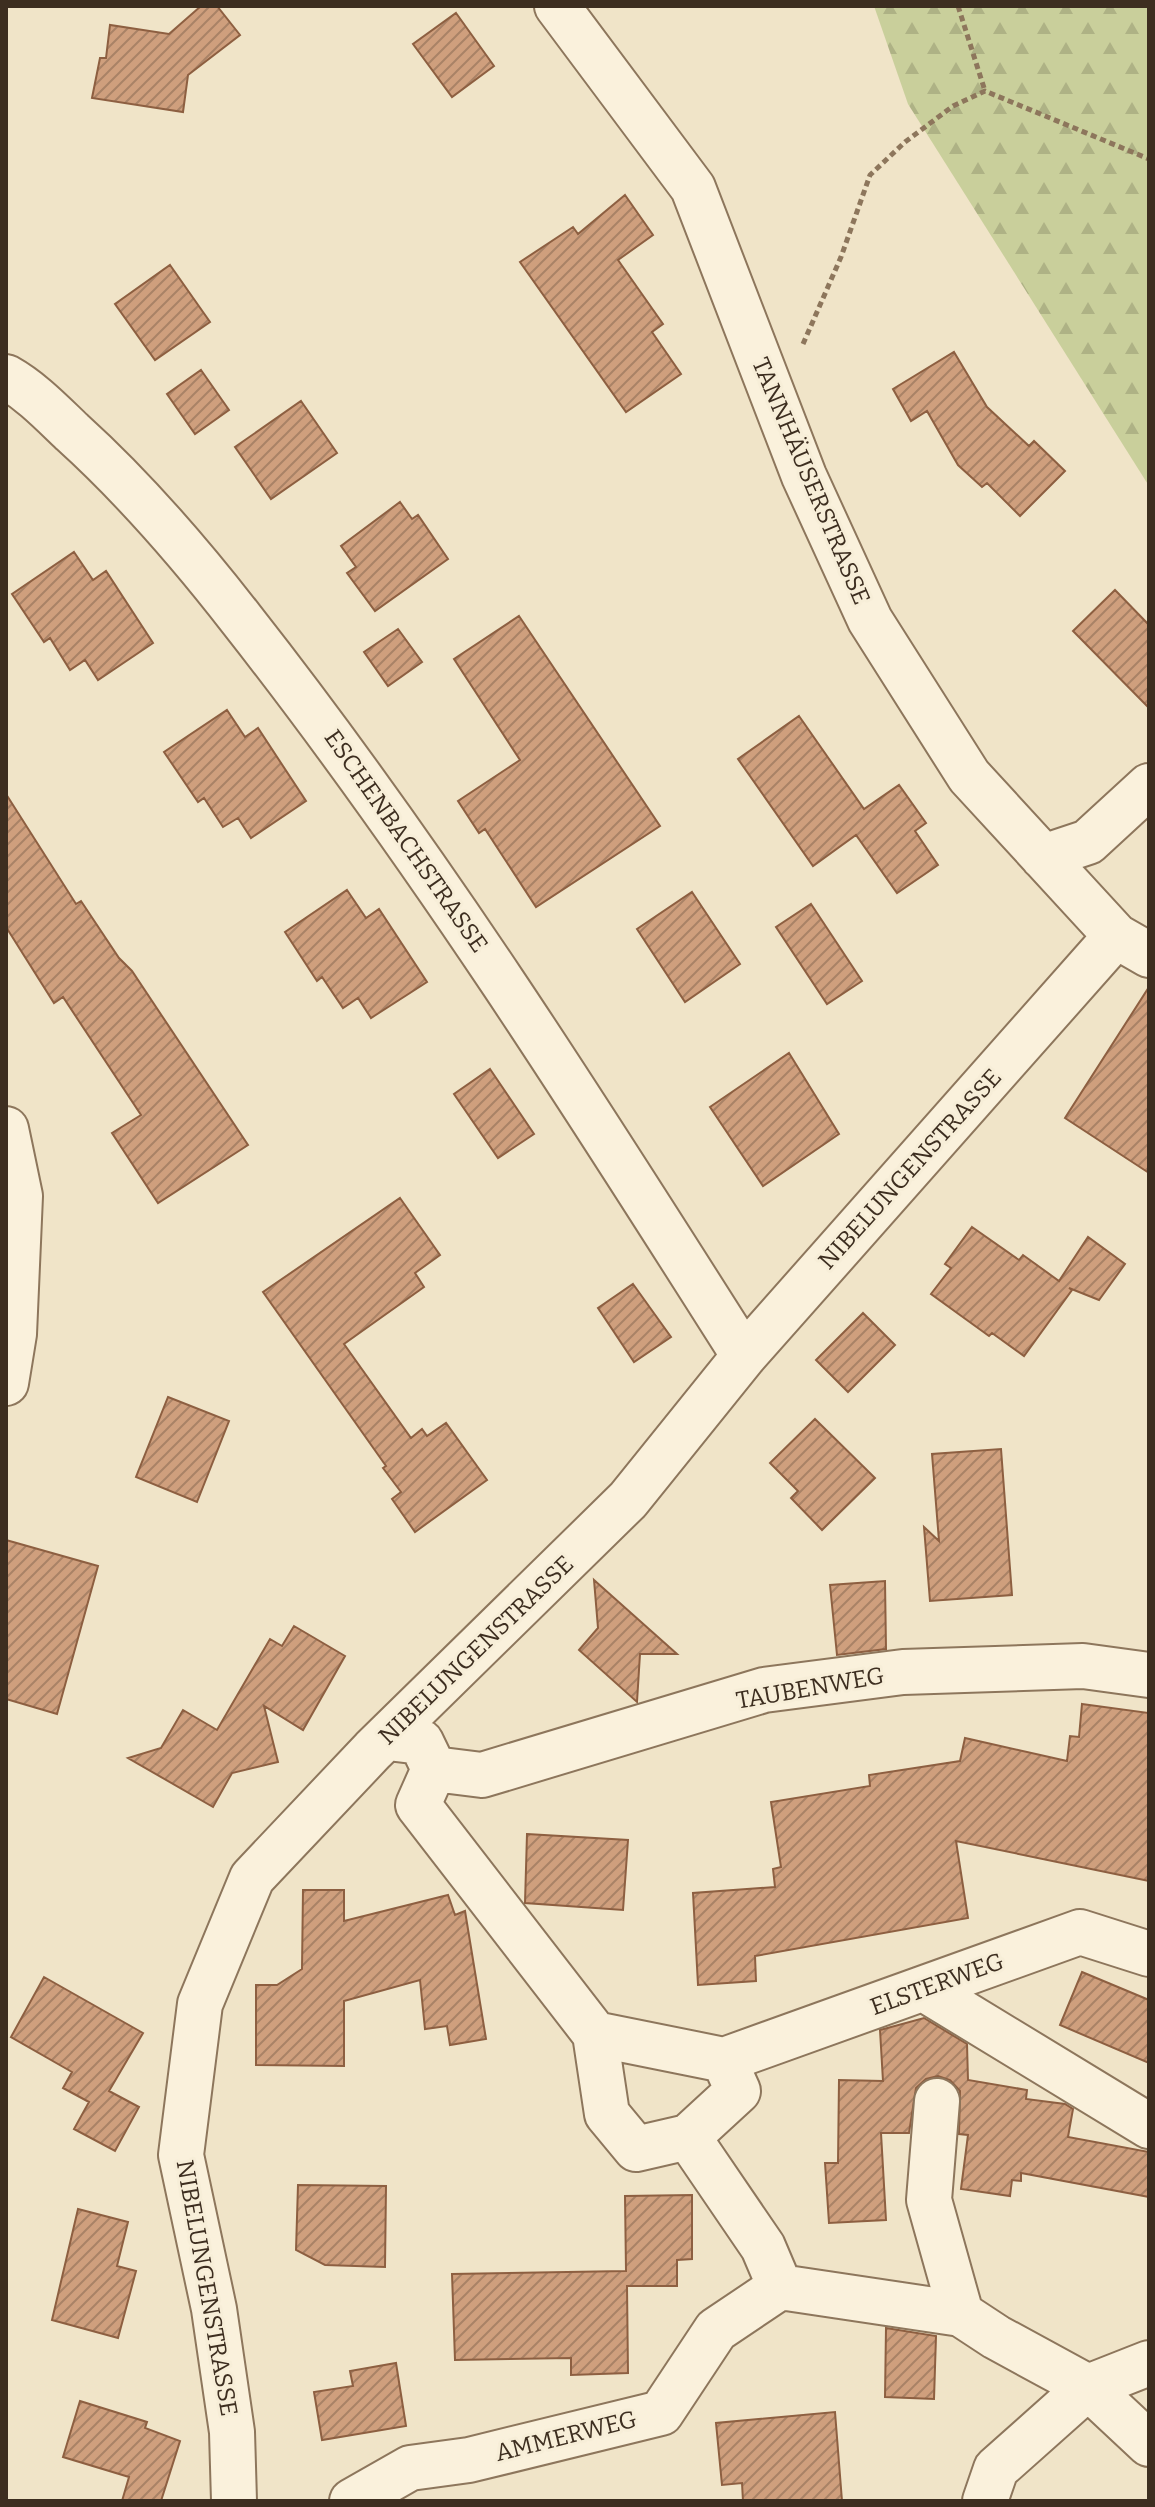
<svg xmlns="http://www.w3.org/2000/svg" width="1155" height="2507" font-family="Bitter,serif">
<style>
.forest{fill:url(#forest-firs)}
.building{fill:url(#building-hatch);stroke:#8d5f41;stroke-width:2}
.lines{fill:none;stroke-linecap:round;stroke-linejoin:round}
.minor-casing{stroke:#8d765c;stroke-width:48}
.path{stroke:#8d765c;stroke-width:5;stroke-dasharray:6 4;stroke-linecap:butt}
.minor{stroke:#faf1dc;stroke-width:44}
.labels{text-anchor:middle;stroke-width:6;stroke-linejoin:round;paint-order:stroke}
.street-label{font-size:24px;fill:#3d2e20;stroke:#f7eed8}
</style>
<defs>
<pattern id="forest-firs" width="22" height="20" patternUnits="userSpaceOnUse" patternTransform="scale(2)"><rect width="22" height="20" fill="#c9cf9b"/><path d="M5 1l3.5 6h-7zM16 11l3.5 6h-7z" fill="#aeb285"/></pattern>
<pattern id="building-hatch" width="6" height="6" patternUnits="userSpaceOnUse" patternTransform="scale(2)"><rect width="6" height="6" fill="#cf9f7d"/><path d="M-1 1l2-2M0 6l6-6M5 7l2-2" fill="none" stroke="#a98266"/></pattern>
</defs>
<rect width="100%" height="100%" fill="#f0e4c8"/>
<!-- forest -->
<path class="forest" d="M 874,6 L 1149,6 L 1149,486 L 908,104 Z"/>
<!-- building -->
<path class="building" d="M 201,6 L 217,6 L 240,35 L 188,75 L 183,112 L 92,98 L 100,58 L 106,58 L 110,25 L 169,34 Z
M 456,13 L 494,66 L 452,97 L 413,44 Z
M 625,195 L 653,235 L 618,260 L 663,324 L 652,332 L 681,374 L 626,412 L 520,262 L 573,227 L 578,234 Z
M 170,265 L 210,322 L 155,360 L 115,304 Z
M 954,352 L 987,407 L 1029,446 L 1034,441 L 1065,471 L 1020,516 L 987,483 L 982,487 L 958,465 L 927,411 L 911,421 L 893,389 Z
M 201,370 L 229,410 L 195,434 L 167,394 Z
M 301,401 L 337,453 L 271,499 L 235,447 Z
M 400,502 L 412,519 L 418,515 L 448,559 L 375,611 L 347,573 L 356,567 L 341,546 Z
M 74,552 L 93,580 L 106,571 L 153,643 L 98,680 L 85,660 L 70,670 L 50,638 L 44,642 L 12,594 Z
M 1115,590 L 1149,625 L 1149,708 L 1073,631 Z
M 519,616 L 660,826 L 536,907 L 485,829 L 479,833 L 458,801 L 520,760 L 454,659 Z
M 398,629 L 422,662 L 388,686 L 364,652 Z
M 227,710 L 245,737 L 258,728 L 306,801 L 251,838 L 238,818 L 223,827 L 204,798 L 198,802 L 164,752 Z
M 799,716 L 864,809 L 899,785 L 926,823 L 915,831 L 938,865 L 897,893 L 856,835 L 813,866 L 738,759 Z
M 6,794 L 76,904 L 81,901 L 119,958 L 132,971 L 248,1145 L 158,1203 L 112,1133 L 141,1115 L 63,997 L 54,1003 L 6,927 Z
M 347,890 L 366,918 L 379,909 L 427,982 L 371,1018 L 358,998 L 343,1008 L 322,977 L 317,981 L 285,932 Z
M 692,892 L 740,964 L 685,1002 L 637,929 Z
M 811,904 L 862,981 L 827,1004 L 776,927 Z
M 1149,987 L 1149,1173 L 1065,1118 Z
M 789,1053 L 839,1134 L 763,1186 L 710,1107 Z
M 490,1069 L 534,1134 L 498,1158 L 454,1094 Z
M 400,1198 L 440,1255 L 415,1273 L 424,1287 L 344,1344 L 411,1438 L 422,1429 L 427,1436 L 446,1423 L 487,1480 L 415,1532 L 392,1499 L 401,1492 L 383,1468 L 386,1466 L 263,1292 Z
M 972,1227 L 1019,1260 L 1023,1255 L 1059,1281 L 1088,1237 L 1125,1264 L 1099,1300 L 1069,1288 L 1072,1290 L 1024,1356 L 992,1333 L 989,1336 L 931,1294 L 951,1268 L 945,1264 Z
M 633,1284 L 671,1337 L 634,1362 L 598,1308 Z
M 863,1313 L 895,1345 L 848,1392 L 816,1360 Z
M 168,1397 L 229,1421 L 197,1502 L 136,1477 Z
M 815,1419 L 875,1478 L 822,1530 L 791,1498 L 798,1491 L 770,1463 Z
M 1001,1449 L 1012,1595 L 930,1601 L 924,1527 L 939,1541 L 932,1454 Z
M 6,1540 L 98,1566 L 57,1714 L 6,1699 Z
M 594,1580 L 677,1654 L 640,1654 L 637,1702 L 579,1650 L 598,1628 Z
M 885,1581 L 886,1649 L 837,1655 L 830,1585 Z
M 294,1626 L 345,1656 L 303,1730 L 264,1706 L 278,1762 L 232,1773 L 213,1807 L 128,1758 L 161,1748 L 183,1710 L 217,1730 L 270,1639 L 282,1646 Z
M 1082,1704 L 1149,1713 L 1149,1881 L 956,1841 L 968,1918 L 755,1956 L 756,1981 L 698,1985 L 693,1893 L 775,1887 L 773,1869 L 781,1867 L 771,1802 L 870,1786 L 869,1775 L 960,1761 L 965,1738 L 1067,1761 L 1070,1736 L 1079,1737 Z
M 527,1834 L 628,1840 L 623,1910 L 525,1903 Z
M 303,1890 L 344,1890 L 344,1921 L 448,1895 L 455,1915 L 465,1911 L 486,2039 L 450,2045 L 447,2026 L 425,2029 L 420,1980 L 344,2001 L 344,2066 L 256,2065 L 256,1985 L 277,1985 L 302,1969 Z
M 1082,1972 L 1149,2000 L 1149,2063 L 1060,2025 Z
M 44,1977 L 143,2033 L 109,2091 L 139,2107 L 115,2151 L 74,2129 L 89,2102 L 63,2088 L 72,2072 L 11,2037 Z
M 924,2018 L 967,2044 L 968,2080 L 1027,2090 L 1026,2099 L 1065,2104 L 1073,2109 L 1068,2137 L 1149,2152 L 1149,2197 L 1021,2173 L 1021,2181 L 1012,2180 L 1010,2196 L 961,2189 L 968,2135 L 959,2134 L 960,2091 L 950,2080 L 938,2076 L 926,2079 L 916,2088 L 909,2133 L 881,2133 L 886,2220 L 829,2223 L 825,2163 L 838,2163 L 839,2080 L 883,2081 L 880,2030 Z
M 298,2185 L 386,2186 L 385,2267 L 325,2265 L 296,2250 Z
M 692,2195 L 692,2259 L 677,2260 L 677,2286 L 627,2286 L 628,2373 L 571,2375 L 571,2358 L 455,2360 L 452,2274 L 626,2271 L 625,2196 Z
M 78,2209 L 128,2222 L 117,2266 L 136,2271 L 118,2338 L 52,2320 Z
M 886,2328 L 936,2336 L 934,2399 L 885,2397 Z
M 396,2363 L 406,2426 L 322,2440 L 314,2392 L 353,2386 L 350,2371 Z
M 80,2401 L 147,2422 L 145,2428 L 180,2441 L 161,2501 L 122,2501 L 129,2477 L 63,2457 Z
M 835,2412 L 842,2501 L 743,2501 L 742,2483 L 722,2485 L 716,2423 Z"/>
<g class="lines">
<!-- minor casing -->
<g class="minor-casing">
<path id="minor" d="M 557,6 L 693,188 L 804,476 L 870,620 L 969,776 L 1116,936 L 1149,955
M 6,377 C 31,391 51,412 72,432 C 135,489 190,553 242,620 C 426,854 585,1105 744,1356
M 1043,857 L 1088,842 L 1149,786
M 6,1129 L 20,1196 L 14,1334 L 6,1383
M 388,1738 L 421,1742 L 434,1769 L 418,1805 L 595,2034 L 607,2114 L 636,2149 L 688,2137 L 763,2247 L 780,2287
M 434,1769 L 482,1775 L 764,1690 L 903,1672 L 1083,1666 L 1149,1675
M 924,1989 L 1149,2126
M 595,2034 L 724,2060 L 738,2091 L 688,2137
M 724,2060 L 1080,1932 L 1149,1954
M 937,2101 L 929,2200 L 961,2314
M 780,2287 L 961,2314 L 996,2337 L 1088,2387 L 1149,2444
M 234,2501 L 232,2432 L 214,2309 L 181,2155 L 200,2004 L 252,1878 L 373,1750 L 628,1500 L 744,1356 L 1116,936
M 352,2501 L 410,2468 L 469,2460 L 661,2413 L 716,2330 L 780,2287
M 985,2501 L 996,2469 L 1088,2387 L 1149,2363"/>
</g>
<!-- path -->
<path class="path" d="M 958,6 L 985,91
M 803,344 L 841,257 L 870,175 L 905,142 L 953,106 L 985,91 L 1149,159"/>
<!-- minor -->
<use href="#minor" class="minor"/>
</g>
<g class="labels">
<!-- street labels -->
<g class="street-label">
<text transform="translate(811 481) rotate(67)" y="8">TANNHÄUSERSTRASSE</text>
<text transform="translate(406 841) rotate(55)" y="8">ESCHENBACHSTRASSE</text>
<text transform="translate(910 1169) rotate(-48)" y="8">NIBELUNGENSTRASSE</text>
<text transform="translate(476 1650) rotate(-44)" y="8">NIBELUNGENSTRASSE</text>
<text transform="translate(810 1688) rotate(-10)" y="8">TAUBENWEG</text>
<text transform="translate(937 1984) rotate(-20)" y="8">ELSTERWEG</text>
<text transform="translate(207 2288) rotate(80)" y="8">NIBELUNGENSTRASSE</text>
<text transform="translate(566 2436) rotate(-14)" y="8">AMMERWEG</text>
</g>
</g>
<!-- border -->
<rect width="1155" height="2507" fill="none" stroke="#3d2e20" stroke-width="16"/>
</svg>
